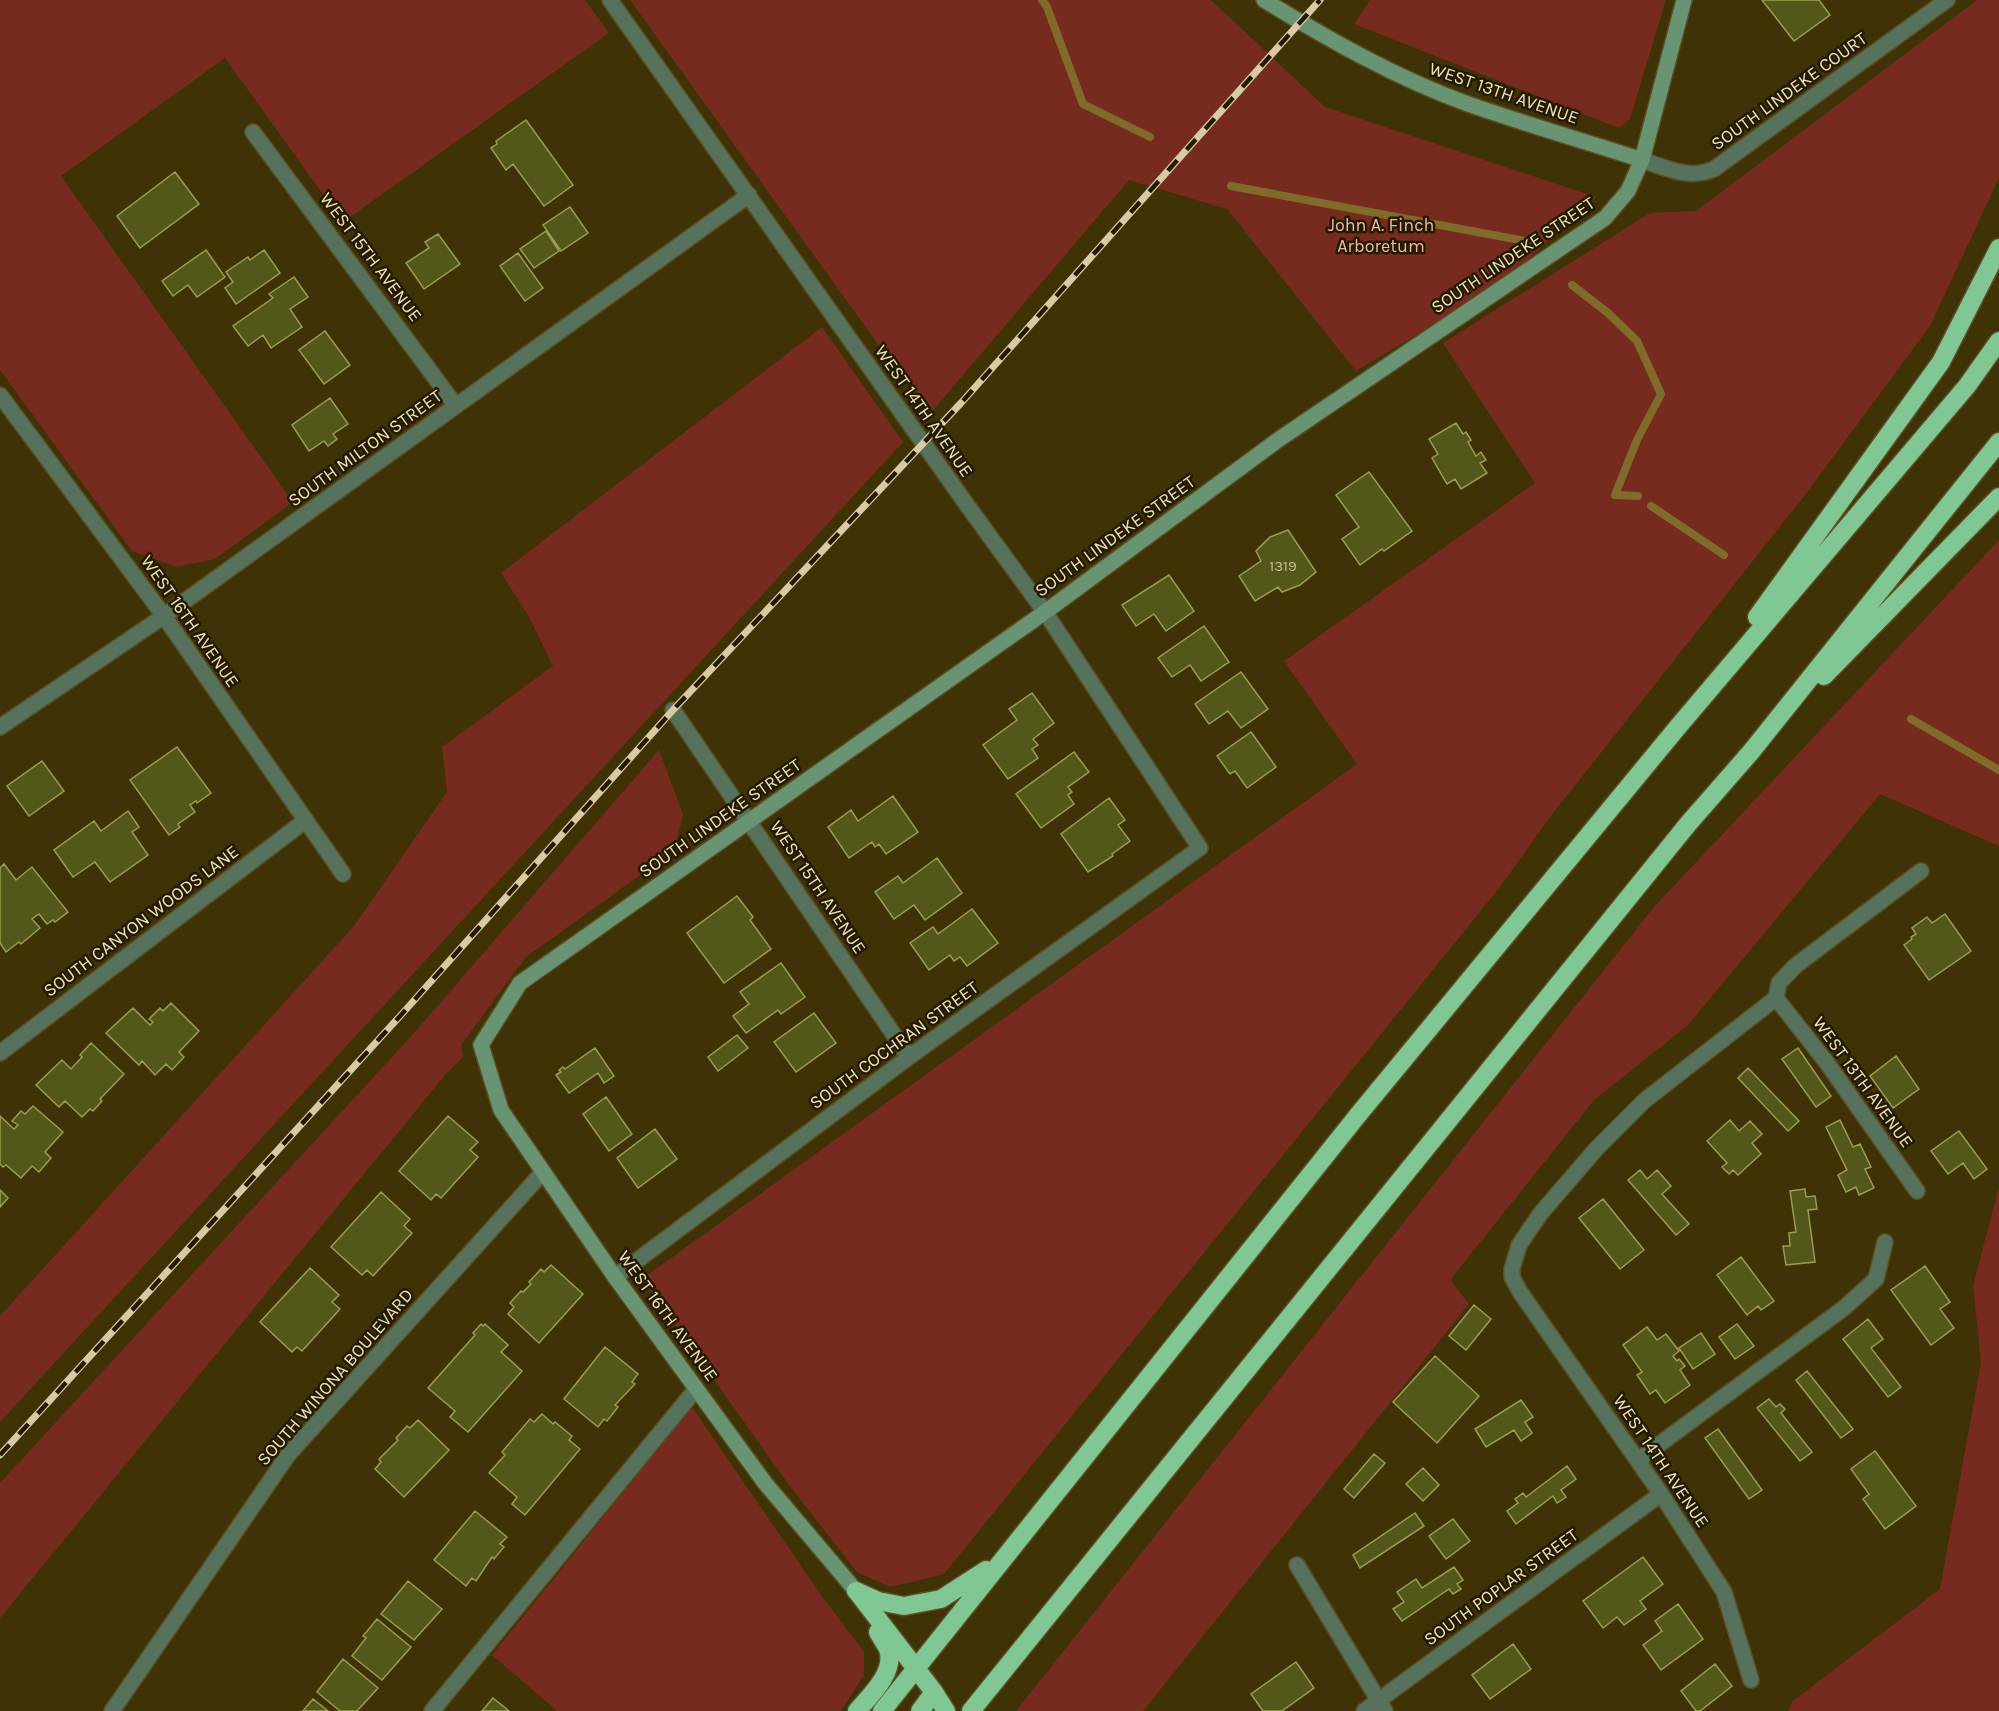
<svg xmlns="http://www.w3.org/2000/svg" width="1999" height="1711" font-family="Karla,sans-serif">
<style>
.green{fill:#772b1e}
.lines{fill:none;stroke-linecap:round;stroke-linejoin:round}
.stream{stroke:#806b2a;stroke-width:8}
.building{fill:#54571a;stroke:#999e50;stroke-width:1.5}
.street-casing{stroke:#5b4e23;stroke-width:18}
.secondary-casing{stroke:#5b4e23;stroke-width:18}
.highway-casing{stroke:#5b4e23;stroke-width:21}
.street{stroke:#56725d;stroke-width:15}
.secondary{stroke:#689473;stroke-width:15}
.highway{stroke:#81c793;stroke-width:18}
.rail-casing{stroke:#d7caa4;stroke-width:7}
.rail{stroke:#241a00;stroke-width:4.5;stroke-dasharray:14;stroke-linecap:butt}
.labels{text-anchor:middle;stroke-width:5;stroke-linejoin:round;paint-order:stroke}
.number-label{font-size:15px;fill:#c8be94}
.street-label{font-size:18px;fill:#eee1bc;stroke:#241a00}
.park-label{font-size:18px;fill:#f0b6a9;stroke:#241a00}
</style>
<rect width="100%" height="100%" fill="#3f3206"/>
<!-- green -->
<path class="green" d="M 0,0 L 585,0 L 609,33 L 343,222 L 225,58 L 61,176 L 293,502 L 215,559 L 176,567 L 132,551 L 0,370 Z
M 630,0 L 1211,0 L 1325,107 L 1596,197 L 1502,283 L 1356,371 L 1227,209 L 1129,180 L 929,415 Z
M 1370,0 L 1666,0 L 1630,119 L 1619,128 L 1354,24 Z
M 1977,0 L 1999,0 L 1999,178 L 1930,326 L 1805,495 L 1550,817 L 1500,887 L 944,1574 L 890,1587 L 857,1572 L 789,1485 L 642,1279 L 1357,764 L 1284,661 L 1535,483 L 1443,343 L 1650,213 L 1696,211 Z
M 822,327 L 903,442 L 0,1422 L 0,1316 L 354,926 L 447,792 L 442,747 L 553,666 L 528,615 L 501,573 Z
M 1999,540 L 1999,846 L 1880,794 L 1687,1026 L 1594,1100 L 1450,1280 L 1469,1304 L 1143,1711 L 1016,1711 L 1654,907 Z
M 659,750 L 683,814 L 675,850 L 526,957 L 461,1045 L 463,1057 L 446,1074 L 0,1618 L 0,1483 L 415,1032 Z
M 1999,1187 L 1999,1711 L 1788,1711 L 1793,1701 L 1940,1589 L 1981,1363 L 1973,1286 Z
M 692,1407 L 821,1595 L 864,1652 L 864,1675 L 841,1711 L 557,1711 L 492,1655 Z"/>
<g class="lines">
<!-- stream -->
<path class="stream" d="M 1042,0 L 1047,7 L 1083,104 L 1150,137
M 1231,186 L 1536,243
M 1572,285 L 1608,313 L 1637,341 L 1661,394 L 1637,440 L 1615,495 L 1638,496
M 1651,506 L 1724,555
M 1911,719 L 1999,770"/>
</g>
<!-- building -->
<path class="building" d="M 1762,0 L 1819,0 L 1830,15 L 1794,41 Z
M 526,120 L 573,185 L 544,206 L 513,164 L 506,170 L 491,148 L 497,144 L 496,141 Z
M 175,172 L 199,204 L 140,248 L 117,216 Z
M 570,207 L 588,233 L 561,251 L 543,225 Z
M 546,231 L 559,251 L 534,268 L 520,249 Z
M 438,234 L 460,264 L 424,289 L 406,263 L 429,248 L 425,242 Z
M 206,250 L 225,277 L 197,297 L 188,285 L 173,296 L 162,281 Z
M 264,250 L 280,273 L 236,304 L 225,288 L 233,282 L 226,272 L 248,257 L 250,260 Z
M 518,253 L 543,288 L 525,301 L 500,266 Z
M 294,277 L 308,297 L 290,309 L 302,327 L 271,348 L 263,335 L 248,346 L 233,326 L 273,298 L 269,294 Z
M 325,331 L 350,365 L 324,384 L 299,350 Z
M 330,398 L 348,424 L 333,434 L 337,439 L 328,446 L 324,441 L 309,451 L 292,425 Z
M 1456,423 L 1463,434 L 1466,432 L 1471,440 L 1468,442 L 1476,456 L 1481,452 L 1486,460 L 1480,463 L 1487,473 L 1461,489 L 1455,479 L 1447,484 L 1432,458 L 1438,454 L 1429,439 Z
M 1369,472 L 1412,531 L 1384,551 L 1382,549 L 1360,565 L 1342,539 L 1359,527 L 1336,495 Z
M 1288,530 L 1316,572 L 1300,585 L 1282,592 L 1278,587 L 1255,601 L 1239,576 L 1261,561 L 1256,551 L 1270,537 Z
M 1169,575 L 1194,611 L 1166,631 L 1154,614 L 1136,626 L 1122,605 Z
M 1204,626 L 1229,662 L 1201,681 L 1190,665 L 1172,677 L 1158,658 Z
M 1241,672 L 1268,709 L 1241,728 L 1228,711 L 1209,724 L 1195,704 Z
M 1032,693 L 1054,723 L 1033,739 L 1038,745 L 1032,749 L 1038,758 L 1008,779 L 983,745 L 1017,720 L 1009,709 Z
M 1251,732 L 1276,767 L 1247,788 L 1235,771 L 1230,774 L 1217,756 Z
M 177,747 L 211,793 L 197,803 L 196,801 L 190,805 L 195,812 L 178,824 L 180,827 L 169,835 L 130,780 Z
M 1074,752 L 1089,772 L 1068,787 L 1072,792 L 1068,795 L 1074,804 L 1041,828 L 1016,794 Z
M 42,761 L 64,791 L 29,816 L 7,786 Z
M 893,796 L 918,832 L 886,854 L 879,844 L 875,847 L 872,842 L 849,858 L 828,827 L 851,810 L 858,821 Z
M 1109,798 L 1125,820 L 1118,825 L 1130,841 L 1112,854 L 1113,856 L 1088,872 L 1061,834 Z
M 128,811 L 139,827 L 132,832 L 148,855 L 110,882 L 95,862 L 73,877 L 54,850 L 94,821 L 101,831 Z
M 937,858 L 962,893 L 925,920 L 914,905 L 894,919 L 875,892 L 898,876 L 903,883 Z
M 4,864 L 16,880 L 32,867 L 68,912 L 55,922 L 53,920 L 47,924 L 39,914 L 32,919 L 40,928 L 21,944 L 19,942 L 6,952 L 0,943 L 0,868 Z
M 737,896 L 753,917 L 750,920 L 771,949 L 724,983 L 687,933 Z
M 972,909 L 998,943 L 967,966 L 960,957 L 954,961 L 950,955 L 929,970 L 910,943 L 933,927 L 938,934 Z
M 1945,914 L 1971,951 L 1929,980 L 1904,945 L 1912,939 L 1911,937 L 1916,934 L 1912,928 L 1927,917 L 1932,923 Z
M 781,963 L 805,997 L 781,1014 L 778,1010 L 746,1033 L 733,1016 L 749,1004 L 740,992 Z
M 171,1003 L 199,1031 L 179,1052 L 184,1057 L 172,1070 L 166,1064 L 155,1075 L 142,1061 L 139,1065 L 106,1033 L 133,1008 L 150,1025 L 153,1022 L 149,1019 L 160,1008 L 163,1011 Z
M 814,1013 L 836,1043 L 796,1072 L 774,1042 Z
M 737,1035 L 748,1048 L 718,1071 L 708,1057 Z
M 91,1043 L 124,1074 L 100,1099 L 102,1101 L 93,1111 L 90,1109 L 82,1117 L 65,1101 L 59,1107 L 36,1085 L 62,1060 L 71,1069 L 82,1057 L 80,1055 Z
M 595,1048 L 614,1076 L 604,1083 L 598,1073 L 569,1093 L 556,1075 L 561,1072 L 559,1070 L 563,1067 L 565,1069 Z
M 1798,1048 L 1831,1096 L 1816,1107 L 1782,1059 Z
M 1896,1056 L 1919,1089 L 1893,1108 L 1870,1076 Z
M 1748,1068 L 1799,1121 L 1788,1131 L 1738,1078 Z
M 606,1097 L 632,1134 L 609,1151 L 583,1114 Z
M 33,1106 L 63,1132 L 45,1152 L 51,1158 L 39,1172 L 32,1166 L 21,1178 L 6,1165 L 3,1167 L 0,1164 L 0,1116 L 14,1129 L 18,1125 L 12,1121 L 21,1111 L 25,1114 Z
M 448,1116 L 478,1142 L 470,1150 L 478,1157 L 441,1198 L 436,1194 L 431,1200 L 399,1171 Z
M 1730,1120 L 1739,1131 L 1750,1121 L 1762,1134 L 1752,1143 L 1761,1154 L 1738,1175 L 1733,1170 L 1729,1174 L 1722,1167 L 1727,1163 L 1707,1141 Z
M 1840,1120 L 1853,1147 L 1860,1144 L 1871,1167 L 1865,1169 L 1874,1188 L 1859,1195 L 1856,1187 L 1846,1192 L 1838,1175 L 1847,1170 L 1826,1127 Z
M 655,1129 L 677,1159 L 638,1188 L 617,1158 Z
M 1959,1131 L 1987,1169 L 1974,1179 L 1963,1163 L 1948,1174 L 1931,1151 Z
M 1640,1170 L 1647,1179 L 1657,1170 L 1671,1186 L 1662,1194 L 1689,1224 L 1676,1235 L 1628,1180 Z
M 1805,1189 L 1806,1197 L 1815,1196 L 1817,1209 L 1808,1210 L 1815,1262 L 1786,1265 L 1783,1246 L 1790,1246 L 1789,1233 L 1796,1232 L 1790,1191 Z
M 0,1190 L 8,1198 L 0,1207 Z
M 381,1192 L 410,1219 L 404,1226 L 412,1233 L 373,1276 L 367,1270 L 362,1275 L 331,1247 Z
M 1603,1199 L 1644,1250 L 1620,1269 L 1579,1218 Z
M 1741,1257 L 1774,1301 L 1761,1310 L 1758,1306 L 1747,1315 L 1717,1275 Z
M 551,1265 L 583,1294 L 539,1343 L 508,1314 L 514,1307 L 510,1303 L 521,1291 L 523,1292 L 531,1284 L 529,1282 L 541,1269 L 544,1272 Z
M 1925,1266 L 1950,1302 L 1940,1309 L 1954,1328 L 1931,1345 L 1891,1290 Z
M 310,1268 L 339,1295 L 332,1302 L 340,1309 L 302,1351 L 297,1347 L 292,1352 L 260,1322 Z
M 1474,1305 L 1491,1319 L 1466,1350 L 1449,1336 Z
M 1868,1319 L 1883,1339 L 1871,1348 L 1901,1387 L 1888,1397 L 1843,1339 Z
M 481,1324 L 483,1326 L 485,1324 L 508,1345 L 501,1352 L 522,1371 L 468,1432 L 450,1417 L 455,1411 L 428,1388 L 475,1335 L 473,1333 Z
M 1737,1324 L 1754,1346 L 1735,1359 L 1719,1337 Z
M 1647,1327 L 1657,1340 L 1666,1334 L 1679,1351 L 1673,1356 L 1677,1361 L 1679,1359 L 1685,1366 L 1680,1370 L 1690,1385 L 1665,1403 L 1656,1390 L 1650,1394 L 1637,1375 L 1642,1372 L 1623,1345 Z
M 1701,1333 L 1715,1354 L 1693,1369 L 1679,1348 Z
M 605,1347 L 638,1374 L 632,1382 L 635,1384 L 615,1405 L 618,1407 L 607,1421 L 604,1419 L 598,1427 L 564,1399 Z
M 1435,1356 L 1479,1396 L 1437,1443 L 1393,1402 Z
M 1807,1371 L 1853,1429 L 1841,1438 L 1796,1380 Z
M 1769,1399 L 1776,1407 L 1780,1404 L 1785,1409 L 1781,1413 L 1812,1452 L 1800,1461 L 1757,1408 Z
M 1521,1400 L 1533,1417 L 1525,1422 L 1532,1433 L 1521,1441 L 1514,1430 L 1486,1447 L 1475,1429 Z
M 542,1414 L 553,1424 L 555,1422 L 572,1436 L 569,1440 L 580,1449 L 525,1515 L 512,1504 L 517,1497 L 489,1473 L 505,1455 L 502,1452 L 530,1419 L 534,1422 Z
M 418,1420 L 449,1450 L 404,1497 L 375,1469 L 381,1462 L 379,1459 L 398,1440 L 396,1438 L 407,1426 L 410,1428 Z
M 1718,1429 L 1762,1490 L 1749,1499 L 1705,1438 Z
M 1875,1451 L 1916,1506 L 1885,1529 L 1863,1499 L 1869,1494 L 1851,1469 Z
M 1374,1454 L 1385,1463 L 1354,1498 L 1344,1489 Z
M 1567,1466 L 1576,1479 L 1561,1490 L 1566,1497 L 1557,1503 L 1553,1496 L 1516,1524 L 1507,1511 L 1518,1503 L 1515,1499 L 1523,1493 L 1526,1497 Z
M 1423,1468 L 1439,1485 L 1423,1501 L 1406,1484 Z
M 475,1511 L 507,1537 L 500,1544 L 504,1547 L 494,1559 L 492,1557 L 476,1581 L 472,1578 L 466,1586 L 434,1560 Z
M 1415,1513 L 1424,1526 L 1360,1568 L 1353,1555 Z
M 1453,1519 L 1470,1541 L 1446,1559 L 1429,1536 Z
M 1643,1557 L 1663,1584 L 1640,1601 L 1646,1609 L 1624,1625 L 1617,1617 L 1603,1628 L 1583,1601 Z
M 1454,1567 L 1463,1580 L 1457,1584 L 1461,1589 L 1453,1594 L 1449,1589 L 1402,1621 L 1393,1609 L 1404,1602 L 1397,1592 L 1416,1579 L 1422,1588 Z
M 408,1581 L 442,1609 L 414,1640 L 381,1614 Z
M 1678,1604 L 1703,1639 L 1661,1670 L 1643,1645 L 1662,1631 L 1655,1621 Z
M 377,1619 L 411,1647 L 382,1680 L 352,1656 L 366,1638 L 363,1636 Z
M 1513,1644 L 1531,1669 L 1490,1699 L 1472,1675 Z
M 343,1659 L 378,1688 L 357,1711 L 340,1711 L 317,1692 Z
M 1296,1662 L 1314,1688 L 1282,1711 L 1263,1711 L 1251,1694 Z
M 1715,1664 L 1732,1686 L 1700,1711 L 1696,1711 L 1681,1691 Z
M 493,1698 L 509,1711 L 482,1711 Z
M 313,1699 L 328,1711 L 303,1711 Z"/>
<g class="lines">
<!-- street casing -->
<g class="street-casing">
<path id="street" d="M 610,0 L 967,505 L 1045,612 L 1200,848 L 909,1057 L 615,1277
M 253,132 L 456,406
M 1642,160 C 1667,168 1689,180 1714,169 L 1947,0
M 0,395 L 164,616 L 343,874
M 673,710 L 909,1057
M 0,727 L 164,616 L 749,195
M 1776,998 L 1827,1063 L 1917,1191
M 0,1053 L 306,820
M 1638,1460 L 1844,1308 L 1876,1279 L 1885,1242
M 1297,1565 L 1385,1711
M 1751,1680 L 1724,1592 L 1661,1494 L 1520,1292 L 1512,1277 L 1512,1269 L 1519,1245 L 1541,1213 L 1596,1149 L 1644,1101 L 1776,998 L 1779,983 L 1795,966 L 1921,871
M 112,1711 L 288,1455 L 543,1172
M 432,1711 L 696,1389
M 1364,1711 L 1661,1494"/>
</g>
<!-- secondary casing -->
<g class="secondary-casing">
<path id="secondary" d="M 1264,0 C 1328,39 1396,78 1468,104 C 1525,124 1584,141 1642,160
M 856,1591 L 765,1483 L 615,1277 L 501,1110 L 481,1045 L 520,983 L 1045,612 L 1278,440 L 1605,218 L 1628,191 L 1642,160 L 1684,0"/>
</g>
<!-- highway casing -->
<g class="highway-casing">
<path id="highway" d="M 1757,617 L 1941,362 L 1999,248
M 1824,676 L 1999,497
M 856,1591 L 878,1601 L 904,1606 L 941,1599 L 986,1570
M 858,1593 L 934,1692 L 920,1711
M 934,1692 L 946,1711
M 857,1711 C 870,1696 896,1672 888,1649 C 885,1643 881,1638 878,1632
M 882,1711 L 1358,1115 L 1677,728 L 1967,386 L 1999,341
M 971,1711 L 1688,824 L 1750,753 L 1999,442"/>
</g>
<!-- street -->
<use href="#street" class="street"/>
<!-- secondary -->
<use href="#secondary" class="secondary"/>
<!-- highway -->
<use href="#highway" class="highway"/>
<!-- rail casing -->
<g class="rail-casing">
<path id="rail" d="M 0,1455 L 401,1015 L 673,710 L 961,403 L 1320,0"/>
</g>
<!-- rail -->
<use href="#rail" class="rail"/>
</g>
<g class="labels">
<!-- number labels -->
<g class="number-label">
<text x="1283" y="571">1319</text>
</g>
<!-- street labels -->
<g class="street-label">
<text transform="translate(1789 91) rotate(-36)" y="6">SOUTH LINDEKE COURT</text>
<text transform="translate(1504 93) rotate(19)" y="6">WEST 13TH AVENUE</text>
<text transform="translate(1513 255) rotate(-34)" y="6">SOUTH LINDEKE STREET</text>
<text transform="translate(371 257) rotate(53)" y="6">WEST 15TH AVENUE</text>
<text transform="translate(924 411) rotate(55)" y="6">WEST 14TH AVENUE</text>
<text transform="translate(365 448) rotate(-36)" y="6">SOUTH MILTON STREET</text>
<text transform="translate(1115 536) rotate(-36)" y="6">SOUTH LINDEKE STREET</text>
<text transform="translate(190 621) rotate(55)" y="6">WEST 16TH AVENUE</text>
<text transform="translate(720 818) rotate(-35)" y="6">SOUTH LINDEKE STREET</text>
<text transform="translate(818 887) rotate(56)" y="6">WEST 15TH AVENUE</text>
<text transform="translate(141 921) rotate(-37)" y="6">SOUTH CANYON WOODS LANE</text>
<text transform="translate(894 1045) rotate(-36)" y="6">SOUTH COCHRAN STREET</text>
<text transform="translate(1863 1082) rotate(54)" y="6">WEST 13TH AVENUE</text>
<text transform="translate(668 1316) rotate(54)" y="6">WEST 16TH AVENUE</text>
<text transform="translate(335 1377) rotate(-49)" y="6">SOUTH WINONA BOULEVARD</text>
<text transform="translate(1661 1461) rotate(56)" y="6">WEST 14TH AVENUE</text>
<text transform="translate(1501 1587) rotate(-36)" y="6">SOUTH POPLAR STREET</text>
</g>
<!-- park labels -->
<g class="park-label">
<text x="1381" y="231">John A. Finch<tspan x="1381" dy="21">Arboretum</tspan></text>
</g>
</g>
</svg>
